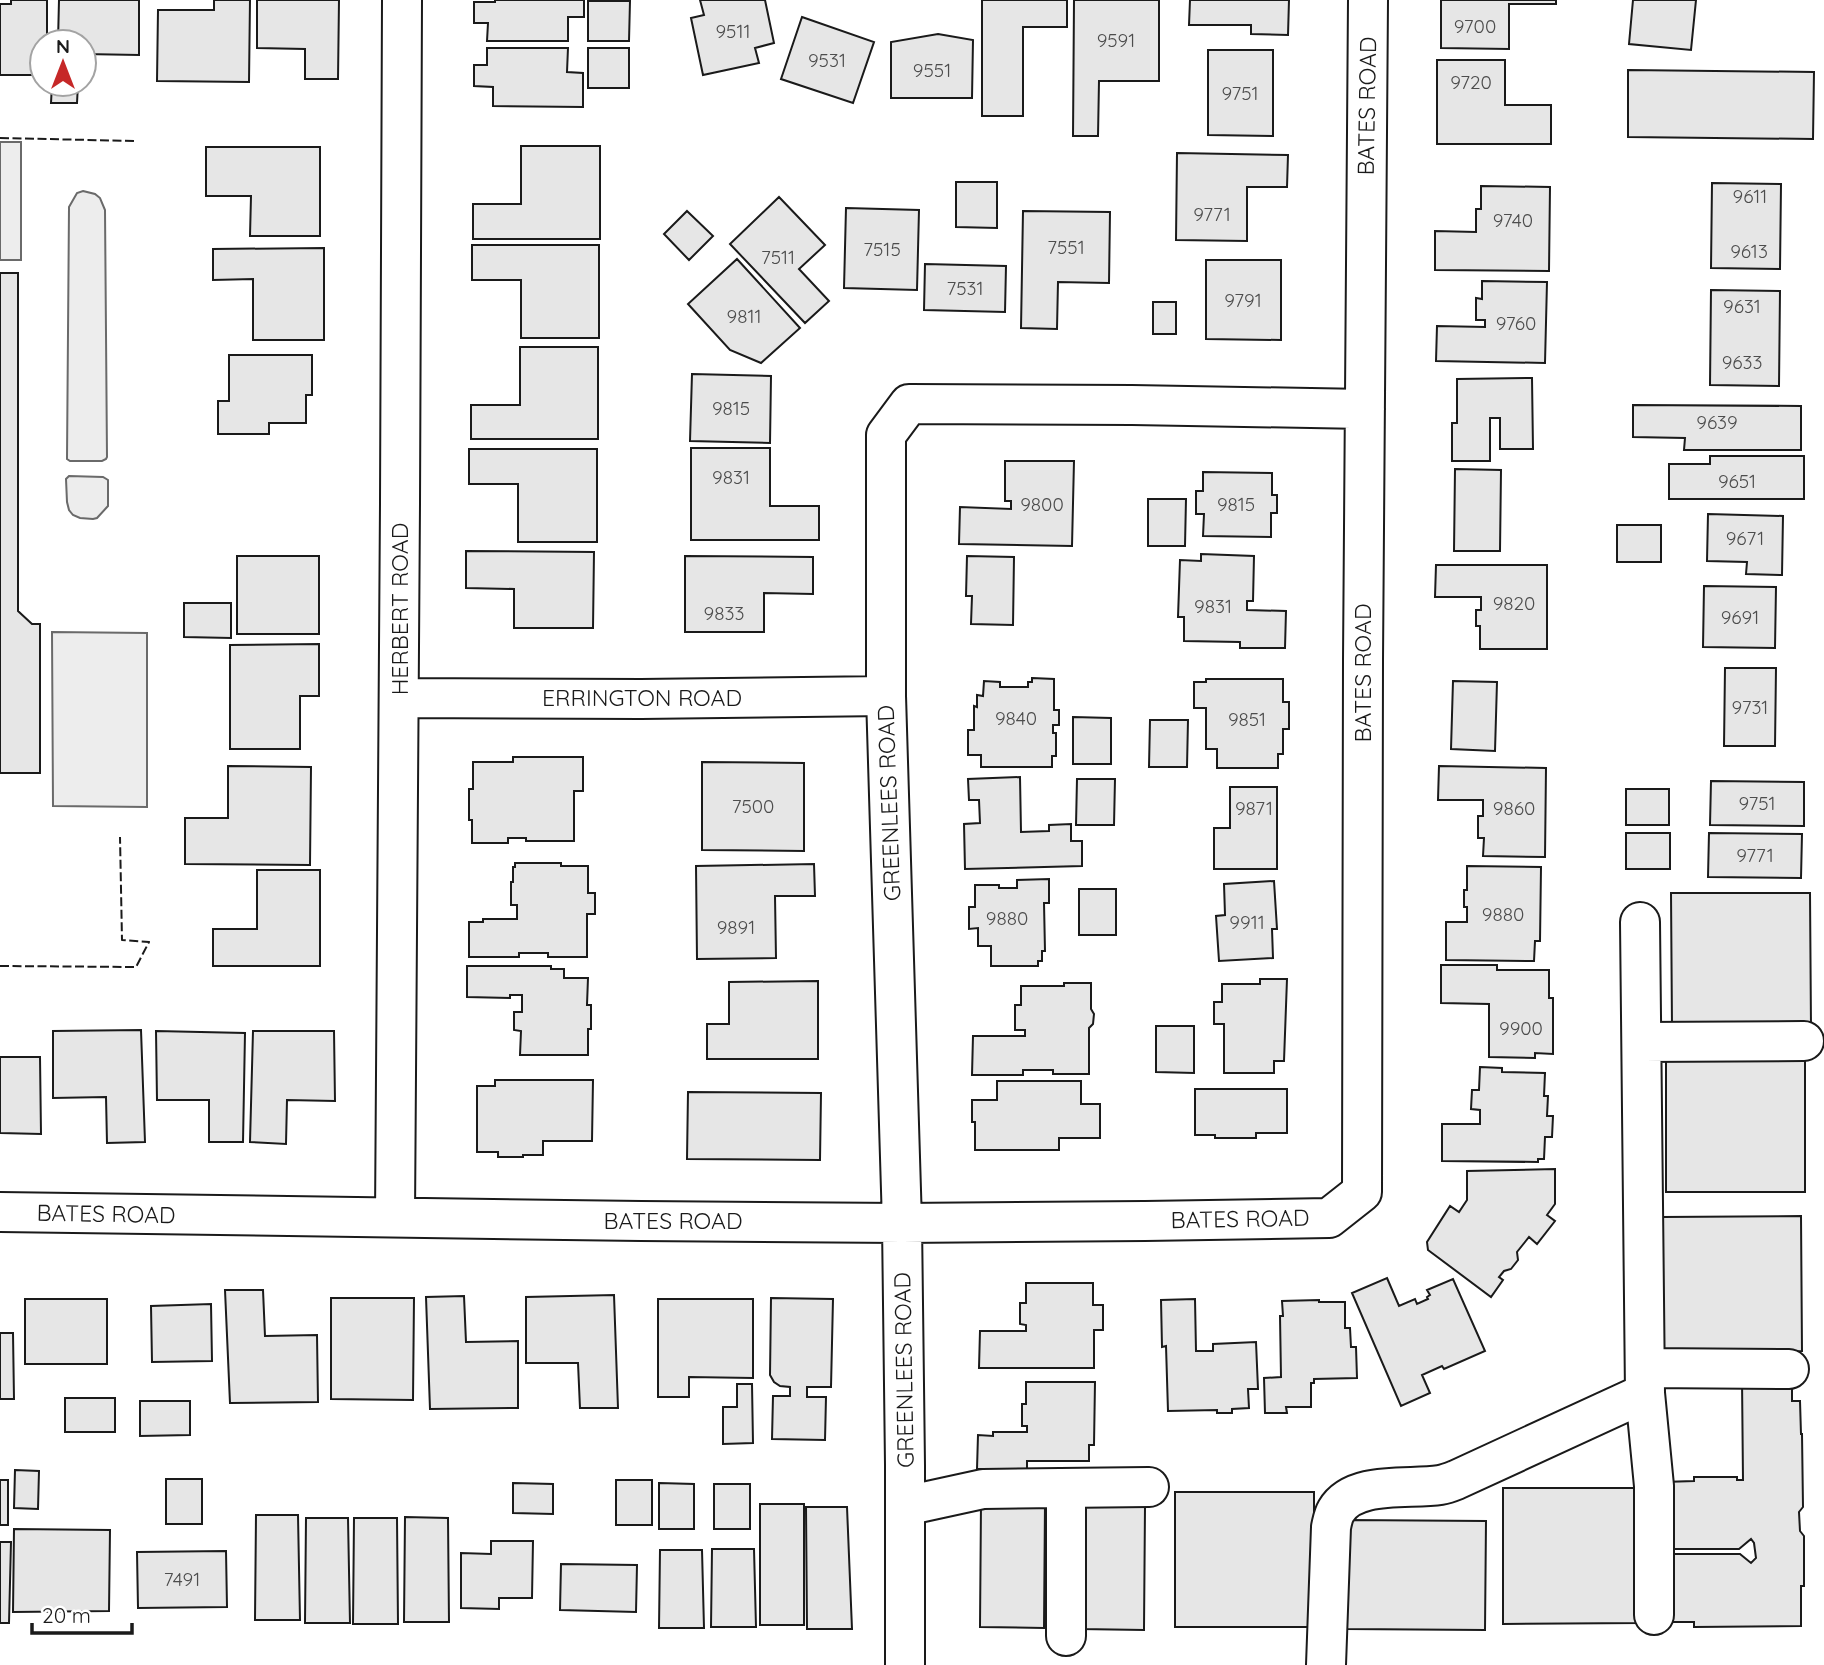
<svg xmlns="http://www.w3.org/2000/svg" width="1824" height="1665" font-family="Quicksand,sans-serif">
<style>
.built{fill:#ededed;stroke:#6a6a6a;stroke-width:2}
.building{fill:#e6e6e6;stroke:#1a1a1a;stroke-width:2}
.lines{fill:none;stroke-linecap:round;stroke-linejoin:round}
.minor-casing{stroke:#1a1a1a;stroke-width:42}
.minor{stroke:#fff;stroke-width:38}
.fence{stroke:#1a1a1a;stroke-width:2;stroke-dasharray:9 3.5;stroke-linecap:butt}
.labels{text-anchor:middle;stroke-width:5;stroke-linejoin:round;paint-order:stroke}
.number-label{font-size:19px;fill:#4d4d4d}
.street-label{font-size:23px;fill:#1a1a1a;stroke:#fff}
</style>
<rect width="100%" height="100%" fill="#fff"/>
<!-- built -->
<path class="built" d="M 0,142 L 21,142 L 21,260 L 0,260 Z
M 83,191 L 95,194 L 100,198 L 105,210 L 107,457 L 106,459 L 102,461 L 70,461 L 67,459 L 69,207 L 77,193 Z
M 69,476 L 103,477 L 108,480 L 108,506 L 97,518 L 93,519 L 80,518 L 73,515 L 69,510 L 67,502 L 66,479 Z
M 52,632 L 147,633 L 147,807 L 53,806 Z"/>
<!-- building -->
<path class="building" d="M 11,0 L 47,0 L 47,42 L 42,42 L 42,75 L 0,75 L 0,4 L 11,4 Z
M 59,0 L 139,0 L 139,55 L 84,54 L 84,42 L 58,42 Z
M 214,0 L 250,0 L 249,82 L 157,81 L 158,10 L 214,10 Z
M 257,0 L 339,0 L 338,79 L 305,79 L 305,49 L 257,48 Z
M 495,0 L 584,0 L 584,17 L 568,17 L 568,41 L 487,41 L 488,23 L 474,23 L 474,2 L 495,2 Z
M 700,0 L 765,0 L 774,43 L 755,48 L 759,63 L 703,75 L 691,18 L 704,15 Z
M 982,0 L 1067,0 L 1067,27 L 1023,27 L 1023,116 L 982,116 Z
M 1074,0 L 1159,0 L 1159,81 L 1099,81 L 1098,136 L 1073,136 Z
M 1190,0 L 1289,0 L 1288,35 L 1251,34 L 1251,25 L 1189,25 Z
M 1441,0 L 1556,0 L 1556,4 L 1509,4 L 1509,49 L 1441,48 Z
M 1633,0 L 1696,0 L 1691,50 L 1629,44 Z
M 588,1 L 630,1 L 629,41 L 588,41 Z
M 802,17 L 874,42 L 853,103 L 781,79 Z
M 938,34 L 973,40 L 972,98 L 891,98 L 891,42 Z
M 487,48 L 568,48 L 567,72 L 583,73 L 583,107 L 493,106 L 493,87 L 474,86 L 474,65 L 487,65 Z
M 588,48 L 629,48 L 629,88 L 588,88 Z
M 1208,50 L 1273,50 L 1273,136 L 1208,135 Z
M 1437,60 L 1505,60 L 1505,105 L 1551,105 L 1551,144 L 1437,144 Z
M 1628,70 L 1814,72 L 1813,139 L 1628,137 Z
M 52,84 L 78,84 L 77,103 L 51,103 Z
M 521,146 L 600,146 L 600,239 L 473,239 L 473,204 L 521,204 Z
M 206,147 L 320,147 L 320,236 L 250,236 L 251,196 L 206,196 Z
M 1177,153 L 1288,155 L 1287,187 L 1247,187 L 1247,241 L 1176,240 Z
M 956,182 L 997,182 L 997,228 L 956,227 Z
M 1712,183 L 1781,184 L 1780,269 L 1711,268 Z
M 1481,186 L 1550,187 L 1549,271 L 1435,270 L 1435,231 L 1476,232 L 1476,209 L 1481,209 Z
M 779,197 L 825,245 L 799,269 L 829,301 L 805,323 L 730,244 Z
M 846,208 L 919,210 L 917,290 L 844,288 Z
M 687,211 L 713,236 L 689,260 L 664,234 Z
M 1023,211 L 1110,212 L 1109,283 L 1058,282 L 1057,329 L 1021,328 Z
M 472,245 L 599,245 L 599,338 L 521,338 L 521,280 L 472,280 Z
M 324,248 L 324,340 L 253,340 L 253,279 L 213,280 L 213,249 Z
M 737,259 L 800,328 L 761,363 L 730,350 L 688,304 Z
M 1206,260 L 1281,260 L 1281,340 L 1206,339 Z
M 925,264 L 1006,266 L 1005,312 L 924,310 Z
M 0,273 L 18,273 L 18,611 L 32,624 L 40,624 L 40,773 L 0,773 Z
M 1482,281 L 1547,282 L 1545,363 L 1436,361 L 1437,326 L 1485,327 L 1485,320 L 1476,320 L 1476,298 L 1482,299 Z
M 1711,290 L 1780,291 L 1779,386 L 1710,385 Z
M 1153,302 L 1176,302 L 1176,334 L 1153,334 Z
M 520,347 L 598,347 L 598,439 L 471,439 L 471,405 L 520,405 Z
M 229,355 L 312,355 L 312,395 L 306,395 L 306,423 L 269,423 L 269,434 L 218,434 L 218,401 L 229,401 Z
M 692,374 L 771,376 L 770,443 L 690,441 Z
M 1532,378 L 1533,449 L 1500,449 L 1500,418 L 1490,418 L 1490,461 L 1452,461 L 1452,423 L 1457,423 L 1457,379 Z
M 1633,405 L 1801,406 L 1801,450 L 1684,450 L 1685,438 L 1633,437 Z
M 691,448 L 770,448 L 770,506 L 819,506 L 819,540 L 691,540 Z
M 469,449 L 597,449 L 597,542 L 518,542 L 518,484 L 469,484 Z
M 1710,456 L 1804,456 L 1804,499 L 1669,499 L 1669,464 L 1710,464 Z
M 1005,461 L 1074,461 L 1072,546 L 959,544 L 960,507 L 1011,509 L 1011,501 L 1005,501 Z
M 1455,469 L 1501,470 L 1500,551 L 1454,551 Z
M 1203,472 L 1272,473 L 1272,495 L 1277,495 L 1277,513 L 1271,513 L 1271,537 L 1203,536 L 1204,514 L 1196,514 L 1196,491 L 1203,491 Z
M 1148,499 L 1186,499 L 1185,546 L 1148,546 Z
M 1708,514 L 1783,516 L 1782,575 L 1746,574 L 1747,562 L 1707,561 Z
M 1617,525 L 1661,525 L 1661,562 L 1617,562 Z
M 466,551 L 594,552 L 593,628 L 514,628 L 514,589 L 466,588 Z
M 1201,554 L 1254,556 L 1253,601 L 1247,601 L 1247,610 L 1286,611 L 1285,648 L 1240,648 L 1240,642 L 1184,641 L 1184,617 L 1178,617 L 1180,560 L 1201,561 Z
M 237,556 L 319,556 L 319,634 L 237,634 Z
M 685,556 L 813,557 L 813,594 L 764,593 L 764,632 L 685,632 Z
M 967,556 L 1014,557 L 1013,625 L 971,624 L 972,596 L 966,596 Z
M 1436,565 L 1547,565 L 1547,649 L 1480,649 L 1480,626 L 1476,626 L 1476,610 L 1481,610 L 1481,597 L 1435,597 Z
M 1704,586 L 1776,587 L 1775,648 L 1703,647 Z
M 184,603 L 231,603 L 231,638 L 184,637 Z
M 319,644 L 319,696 L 300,696 L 300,749 L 230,749 L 230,645 Z
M 1725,668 L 1776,668 L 1775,746 L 1724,746 Z
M 1032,678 L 1054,679 L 1054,710 L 1059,710 L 1059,725 L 1053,725 L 1053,733 L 1056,733 L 1056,756 L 1052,756 L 1052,767 L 981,767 L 981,755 L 968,755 L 968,730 L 974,730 L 974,706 L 977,707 L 977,695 L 983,696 L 984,681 L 1000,682 L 1000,687 L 1028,687 L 1028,682 L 1032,682 Z
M 1206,679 L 1283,679 L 1283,702 L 1289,702 L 1289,729 L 1283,729 L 1283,754 L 1278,754 L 1278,768 L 1217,768 L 1217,749 L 1206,749 L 1206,708 L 1194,708 L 1194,682 L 1206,682 Z
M 1453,681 L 1497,682 L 1495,751 L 1451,749 Z
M 1073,717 L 1111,718 L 1111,764 L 1073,764 Z
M 1150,720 L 1188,720 L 1187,767 L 1149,767 Z
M 513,757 L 583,757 L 583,791 L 574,791 L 574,841 L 526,841 L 526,838 L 508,838 L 508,843 L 472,843 L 472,820 L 469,820 L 469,789 L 473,789 L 473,762 L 513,762 Z
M 702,762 L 804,763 L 804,851 L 702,850 Z
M 228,766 L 311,767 L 310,865 L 185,864 L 185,818 L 228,818 Z
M 1439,766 L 1546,768 L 1545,857 L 1483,856 L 1484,838 L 1478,838 L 1478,816 L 1483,816 L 1483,800 L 1438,800 Z
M 1020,777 L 1021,832 L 1049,831 L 1049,825 L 1071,824 L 1071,841 L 1082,841 L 1082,866 L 965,869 L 964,824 L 980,823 L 979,800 L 969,800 L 968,779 Z
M 1077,779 L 1115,779 L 1114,825 L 1076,825 Z
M 1711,781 L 1804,782 L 1804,826 L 1710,825 Z
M 1230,787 L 1277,787 L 1277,869 L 1214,869 L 1214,828 L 1230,828 Z
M 1626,789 L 1669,789 L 1669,825 L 1626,825 Z
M 1626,833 L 1670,833 L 1670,869 L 1626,869 Z
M 1709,833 L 1802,834 L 1801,878 L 1708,877 Z
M 515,863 L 561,863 L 561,866 L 588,866 L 588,893 L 595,893 L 595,914 L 587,914 L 587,957 L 548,957 L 548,953 L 519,953 L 519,957 L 469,957 L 469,922 L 483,922 L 483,919 L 517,919 L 517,905 L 511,905 L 511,882 L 513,882 L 513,867 L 515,867 Z
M 814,864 L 815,896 L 775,896 L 776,958 L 697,959 L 696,866 Z
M 1467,866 L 1541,867 L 1540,941 L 1535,941 L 1534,961 L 1446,960 L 1446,922 L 1467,922 L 1467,907 L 1464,907 L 1464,890 L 1467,890 Z
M 257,870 L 320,870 L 320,966 L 213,966 L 213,929 L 257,929 Z
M 1049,879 L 1049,903 L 1044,903 L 1045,951 L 1042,951 L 1042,961 L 1038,961 L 1038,966 L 991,966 L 991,946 L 978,946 L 978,928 L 969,929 L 969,907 L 975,907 L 975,885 L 999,885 L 999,888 L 1017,888 L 1017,880 Z
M 1274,881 L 1277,929 L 1272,929 L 1273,958 L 1219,961 L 1216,916 L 1225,915 L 1224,884 Z
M 1079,889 L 1116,889 L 1116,935 L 1079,935 Z
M 1671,893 L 1810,893 L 1811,1028 L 1672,1028 Z
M 1441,965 L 1497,965 L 1497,970 L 1549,970 L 1549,998 L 1553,998 L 1553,1054 L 1535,1053 L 1535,1058 L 1489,1057 L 1489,1004 L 1441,1003 Z
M 467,966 L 551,966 L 551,969 L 564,969 L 564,978 L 588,978 L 587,1005 L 591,1005 L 591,1029 L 588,1029 L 588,1055 L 520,1055 L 521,1031 L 514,1030 L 514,1012 L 522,1012 L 522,995 L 510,995 L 510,998 L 467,997 Z
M 1260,979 L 1287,979 L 1284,1061 L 1274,1061 L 1274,1073 L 1224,1073 L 1224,1024 L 1214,1024 L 1214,1002 L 1222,1002 L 1222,984 L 1260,984 Z
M 818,981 L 818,1059 L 707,1059 L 707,1024 L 729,1024 L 729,982 Z
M 1064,983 L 1091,983 L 1091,1009 L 1094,1014 L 1093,1024 L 1089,1028 L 1089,1074 L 1053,1074 L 1053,1070 L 1023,1070 L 1023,1075 L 972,1075 L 973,1036 L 1025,1036 L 1025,1030 L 1015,1030 L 1015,1005 L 1021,1005 L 1021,986 L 1064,986 Z
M 1156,1026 L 1194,1026 L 1194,1073 L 1156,1072 Z
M 141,1030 L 145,1142 L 107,1143 L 106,1097 L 53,1098 L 53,1031 Z
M 156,1031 L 245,1033 L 243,1142 L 209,1142 L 209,1100 L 157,1100 Z
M 253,1031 L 334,1031 L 335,1101 L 287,1100 L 286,1144 L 250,1142 Z
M 1805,1056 L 1805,1192 L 1666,1192 L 1666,1057 Z
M 0,1057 L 40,1057 L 41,1134 L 0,1133 Z
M 1480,1067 L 1502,1068 L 1502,1072 L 1545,1073 L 1544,1096 L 1548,1096 L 1547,1116 L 1553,1116 L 1552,1137 L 1545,1137 L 1544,1159 L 1538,1159 L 1538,1162 L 1442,1161 L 1442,1124 L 1480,1124 L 1480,1110 L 1471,1109 L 1472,1090 L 1479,1090 Z
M 495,1080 L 593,1080 L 592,1141 L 543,1141 L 543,1155 L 523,1155 L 523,1157 L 498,1157 L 498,1152 L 477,1152 L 477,1086 L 495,1086 Z
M 997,1081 L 1081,1081 L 1081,1104 L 1100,1104 L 1100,1138 L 1059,1138 L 1059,1150 L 975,1150 L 975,1122 L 972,1122 L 972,1100 L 997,1100 Z
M 1195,1089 L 1287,1089 L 1287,1133 L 1256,1133 L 1256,1138 L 1215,1138 L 1215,1135 L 1195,1135 Z
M 688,1092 L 821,1093 L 820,1160 L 687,1159 Z
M 1555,1169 L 1555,1204 L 1547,1215 L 1555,1221 L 1537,1244 L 1529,1237 L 1517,1252 L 1518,1260 L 1511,1269 L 1504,1271 L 1499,1277 L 1503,1280 L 1491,1297 L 1428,1250 L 1427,1242 L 1450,1206 L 1459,1212 L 1467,1200 L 1467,1171 Z
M 1801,1216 L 1802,1351 L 1663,1352 L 1662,1217 Z
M 1387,1278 L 1399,1306 L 1415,1299 L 1417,1304 L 1428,1299 L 1427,1297 L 1430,1295 L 1427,1290 L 1453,1279 L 1485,1351 L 1444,1369 L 1442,1366 L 1422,1375 L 1430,1393 L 1401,1406 L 1352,1293 Z
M 1026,1283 L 1093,1283 L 1093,1305 L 1103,1305 L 1103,1330 L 1094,1330 L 1094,1368 L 979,1368 L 980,1331 L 1026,1331 L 1026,1325 L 1020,1324 L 1020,1303 L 1026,1303 Z
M 225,1290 L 263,1290 L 265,1336 L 317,1335 L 318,1402 L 230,1403 Z
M 614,1295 L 618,1408 L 580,1408 L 578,1363 L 526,1363 L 526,1297 Z
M 464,1296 L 466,1342 L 518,1341 L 518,1408 L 430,1409 L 426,1297 Z
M 331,1298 L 414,1298 L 413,1400 L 331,1399 Z
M 771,1298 L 833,1299 L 831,1387 L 807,1387 L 807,1397 L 826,1397 L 825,1440 L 772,1439 L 773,1396 L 790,1396 L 790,1387 L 780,1386 L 774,1382 L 770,1375 Z
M 25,1299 L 107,1299 L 107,1364 L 25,1364 Z
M 658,1299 L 753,1299 L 753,1378 L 689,1377 L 689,1397 L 658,1397 Z
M 1195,1299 L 1196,1351 L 1213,1351 L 1213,1344 L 1256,1342 L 1258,1389 L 1248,1389 L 1249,1408 L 1232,1409 L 1232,1413 L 1217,1413 L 1217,1410 L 1168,1411 L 1166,1346 L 1162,1347 L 1161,1300 Z
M 1319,1300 L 1319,1302 L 1345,1302 L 1345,1328 L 1350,1328 L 1351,1347 L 1356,1347 L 1357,1378 L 1314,1379 L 1314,1383 L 1311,1383 L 1311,1407 L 1286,1407 L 1287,1413 L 1265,1413 L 1264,1378 L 1281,1377 L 1280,1316 L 1283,1316 L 1282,1301 Z
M 211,1304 L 212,1361 L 152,1362 L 151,1306 Z
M 0,1333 L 13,1333 L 14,1399 L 0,1399 Z
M 1742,1379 L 1792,1379 L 1792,1401 L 1800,1401 L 1801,1434 L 1802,1434 L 1803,1507 L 1799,1512 L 1800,1531 L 1804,1536 L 1804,1586 L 1801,1586 L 1801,1626 L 1694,1627 L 1694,1622 L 1664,1622 L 1663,1554 L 1740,1554 L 1751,1563 L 1756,1558 L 1754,1543 L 1751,1539 L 1739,1549 L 1663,1549 L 1663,1482 L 1694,1481 L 1694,1477 L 1737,1477 L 1737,1480 L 1743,1480 Z
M 1026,1382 L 1095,1382 L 1094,1445 L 1089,1445 L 1089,1461 L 1027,1461 L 1027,1469 L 977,1469 L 978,1435 L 993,1436 L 993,1432 L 1027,1432 L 1027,1426 L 1022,1426 L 1022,1404 L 1026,1404 Z
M 737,1384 L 752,1384 L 753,1443 L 723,1444 L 723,1407 L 737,1407 Z
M 65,1398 L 115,1398 L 115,1432 L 65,1432 Z
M 140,1401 L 190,1401 L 190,1435 L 140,1436 Z
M 15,1470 L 39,1471 L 38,1509 L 14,1508 Z
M 166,1479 L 202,1479 L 202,1524 L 166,1524 Z
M 0,1480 L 8,1480 L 8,1525 L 0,1525 Z
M 616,1480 L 652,1480 L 652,1525 L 616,1525 Z
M 513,1483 L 553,1484 L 553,1514 L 513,1513 Z
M 659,1483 L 694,1484 L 694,1529 L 659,1529 Z
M 714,1484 L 750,1484 L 750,1529 L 714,1529 Z
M 1503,1488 L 1642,1488 L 1642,1623 L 1503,1624 Z
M 1175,1492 L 1314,1492 L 1314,1627 L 1175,1627 Z
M 981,1503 L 1045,1503 L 1044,1628 L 980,1627 Z
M 760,1504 L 804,1504 L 804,1625 L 760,1625 Z
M 1081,1505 L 1145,1506 L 1144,1630 L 1080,1629 Z
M 806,1507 L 847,1507 L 852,1629 L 807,1629 Z
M 256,1515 L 298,1515 L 300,1620 L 255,1620 Z
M 405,1517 L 448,1518 L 449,1622 L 404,1622 Z
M 306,1518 L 348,1518 L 350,1623 L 305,1623 Z
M 354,1518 L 397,1518 L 398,1624 L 353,1624 Z
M 1347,1520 L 1486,1521 L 1485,1630 L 1346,1629 Z
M 14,1529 L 110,1530 L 109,1611 L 13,1612 Z
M 491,1541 L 533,1541 L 532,1598 L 499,1598 L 499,1609 L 461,1608 L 461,1553 L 491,1554 Z
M 0,1542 L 11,1542 L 9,1623 L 0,1623 Z
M 712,1549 L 754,1549 L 756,1627 L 711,1627 Z
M 660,1550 L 702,1550 L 704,1628 L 659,1628 Z
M 226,1551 L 227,1607 L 138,1608 L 137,1552 Z
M 561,1564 L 637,1565 L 636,1612 L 560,1610 Z"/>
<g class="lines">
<!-- minor casing -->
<g class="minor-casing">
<path id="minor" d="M 399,698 L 641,699 L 886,696
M 1640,922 L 1645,1393 L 1654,1486 L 1654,1615
M 1642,1042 L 1804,1041
M 0,1212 L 641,1221 L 902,1223 L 1145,1221 L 1329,1218 L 1362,1192 L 1363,660 L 1368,0
M 395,1217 L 400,504 L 402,0
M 1645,1368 L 1789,1369
M 905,1506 L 983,1489 L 1149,1487
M 1066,1636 L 1066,1488
M 905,1665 L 905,1465 L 902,1223 L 886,696 L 886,435 L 909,404 L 1132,405 L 1365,409
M 1326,1665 L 1331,1527 C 1332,1523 1333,1516 1336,1511 C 1354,1480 1410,1490 1440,1485 C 1446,1484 1451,1482 1456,1480 L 1645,1393"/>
</g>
<!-- minor -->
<use href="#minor" class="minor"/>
<!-- fence -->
<path class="fence" d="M 0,138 L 135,141
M 0,966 L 136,967 L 149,942 L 122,940 L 120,837"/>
</g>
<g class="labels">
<!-- number labels -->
<g class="number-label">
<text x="1475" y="33">9700</text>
<text x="733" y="38">9511</text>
<text x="1116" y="47">9591</text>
<text x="827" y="67">9531</text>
<text x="932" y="77">9551</text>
<text x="1471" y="89">9720</text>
<text x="1240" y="100">9751</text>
<text x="1750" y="203">9611</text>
<text x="1212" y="221">9771</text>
<text x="1513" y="227">9740</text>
<text x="1066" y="254">7551</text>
<text x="882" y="256">7515</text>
<text x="1749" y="258">9613</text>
<text x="778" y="264">7511</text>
<text x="965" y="295">7531</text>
<text x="1243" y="307">9791</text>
<text x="1742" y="313">9631</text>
<text x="744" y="323">9811</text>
<text x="1516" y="330">9760</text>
<text x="1742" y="369">9633</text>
<text x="731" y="415">9815</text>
<text x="1717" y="429">9639</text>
<text x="731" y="484">9831</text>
<text x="1737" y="488">9651</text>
<text x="1042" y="511">9800</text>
<text x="1236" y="511">9815</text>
<text x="1745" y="545">9671</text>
<text x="1514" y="610">9820</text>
<text x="1213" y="613">9831</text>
<text x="724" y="620">9833</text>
<text x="1740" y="624">9691</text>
<text x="1750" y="714">9731</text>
<text x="1016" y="725">9840</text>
<text x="1247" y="726">9851</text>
<text x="1757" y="810">9751</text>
<text x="753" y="813">7500</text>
<text x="1254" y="815">9871</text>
<text x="1514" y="815">9860</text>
<text x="1755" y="862">9771</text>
<text x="1503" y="921">9880</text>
<text x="1007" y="925">9880</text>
<text x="1247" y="929">9911</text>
<text x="736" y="934">9891</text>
<text x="1521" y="1035">9900</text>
<text x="182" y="1586">7491</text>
</g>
<!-- street labels -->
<g class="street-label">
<text transform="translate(1367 106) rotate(-89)" y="8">BATES ROAD</text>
<text transform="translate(400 609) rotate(-90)" y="8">HERBERT ROAD</text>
<text transform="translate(1363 673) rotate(-90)" y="8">BATES ROAD</text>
<text x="642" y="706">ERRINGTON ROAD</text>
<text transform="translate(889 803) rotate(-92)" y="8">GREENLEES ROAD</text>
<text transform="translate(106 1214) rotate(1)" y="8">BATES ROAD</text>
<text transform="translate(1240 1219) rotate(-1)" y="8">BATES ROAD</text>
<text x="673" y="1229">BATES ROAD</text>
<text transform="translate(904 1370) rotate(-91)" y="8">GREENLEES ROAD</text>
</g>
</g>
<!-- north arrow -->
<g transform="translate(63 63)"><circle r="33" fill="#ffffff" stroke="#a3a3a3" stroke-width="2"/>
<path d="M0-5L12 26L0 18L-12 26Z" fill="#c62828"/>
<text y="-10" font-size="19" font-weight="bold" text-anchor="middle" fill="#1a1a1a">N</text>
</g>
<!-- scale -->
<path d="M32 1623v10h100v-10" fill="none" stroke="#1a1a1a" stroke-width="3.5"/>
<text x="42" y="1623" font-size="21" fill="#1a1a1a" stroke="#ffffff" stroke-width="5" paint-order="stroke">20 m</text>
</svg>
